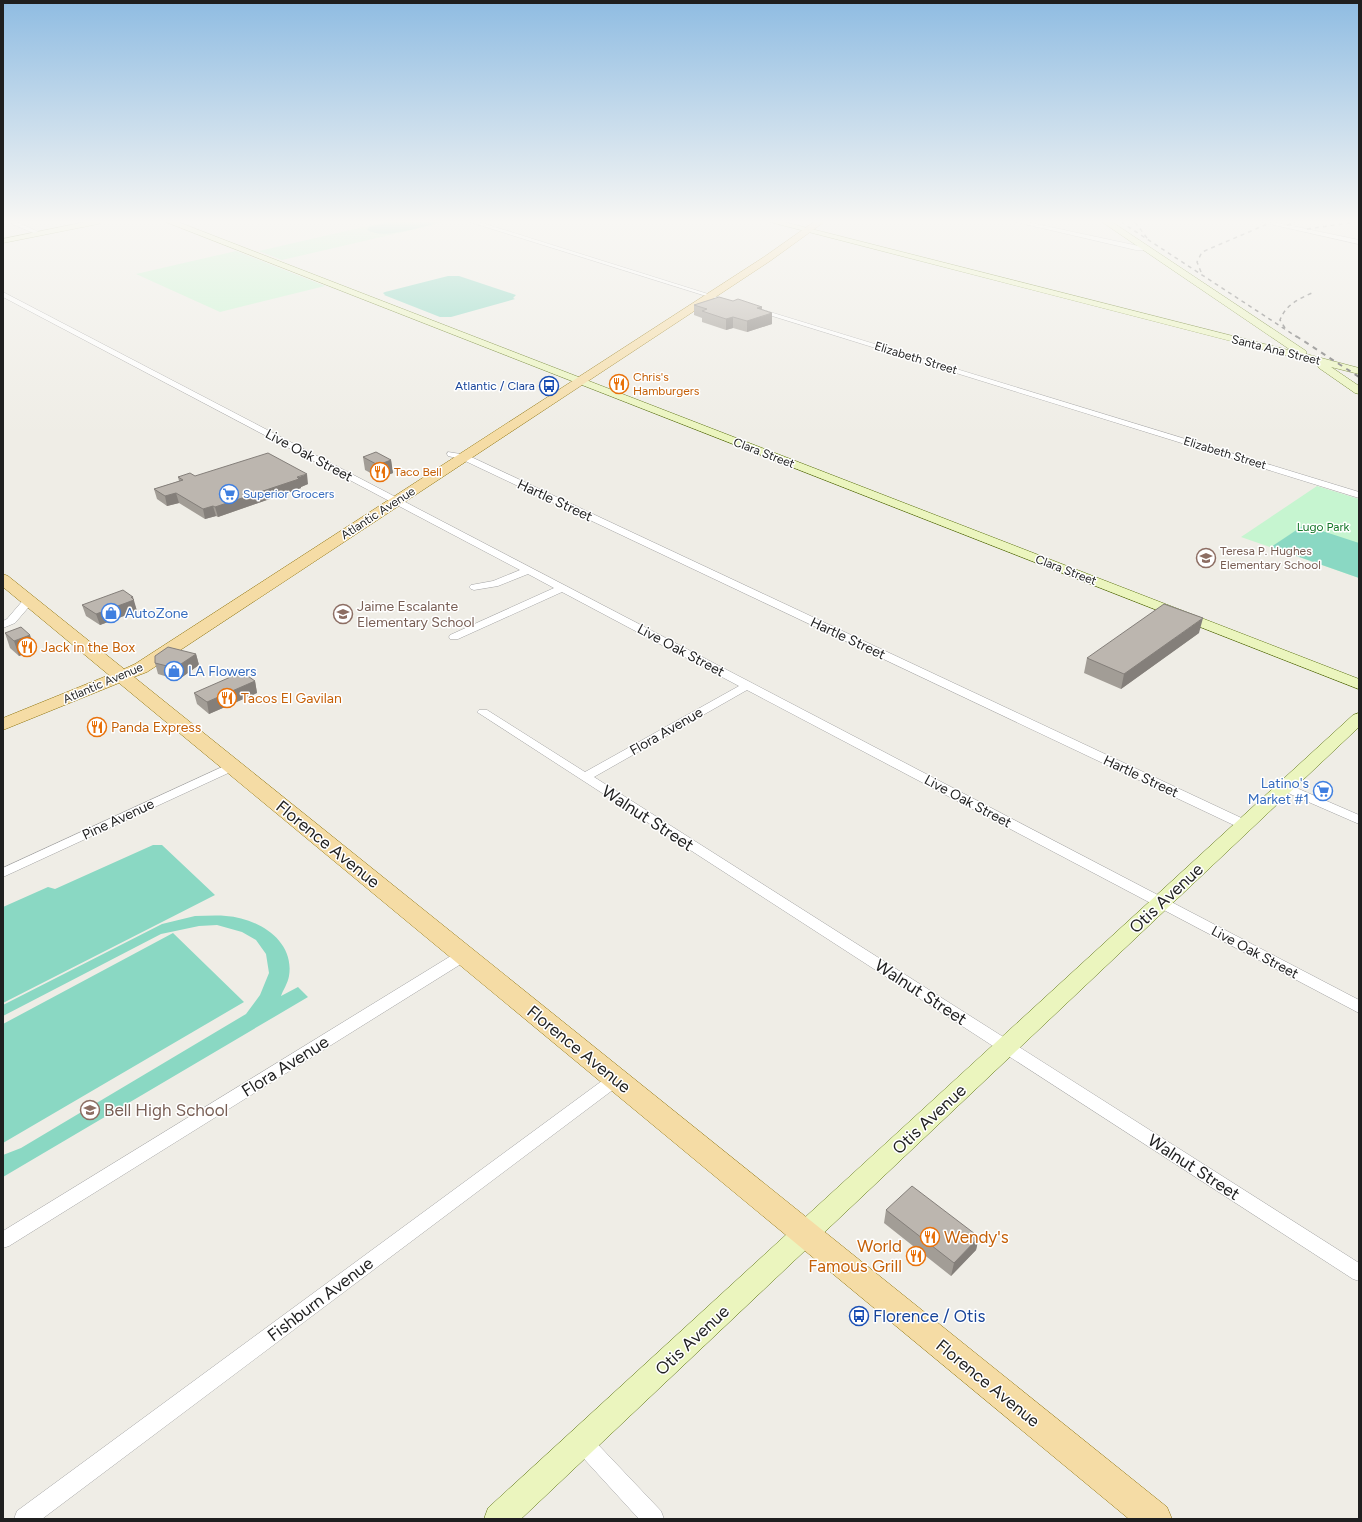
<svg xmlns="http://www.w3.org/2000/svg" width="1362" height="1522" font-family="Figtree,sans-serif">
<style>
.park{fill:#c6f5d0}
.pitch{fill:#8ad8c3}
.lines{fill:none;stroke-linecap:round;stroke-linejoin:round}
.street-casing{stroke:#a3a3a3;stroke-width:1}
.secondary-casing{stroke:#586f0d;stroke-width:1}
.primary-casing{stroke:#8e730b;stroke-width:1}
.street{fill:#fff;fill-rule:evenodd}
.secondary{fill:#ebf5be;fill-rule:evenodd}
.primary{fill:#f5dca5;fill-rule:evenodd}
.rail-far1{stroke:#6d6d6d;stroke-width:1.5;stroke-dasharray:4 4;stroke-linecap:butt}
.rail{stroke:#6d6d6d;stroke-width:2;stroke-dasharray:5 5;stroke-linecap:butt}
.wall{fill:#a29d96}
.shaded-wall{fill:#847f7a}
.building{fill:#bcb6af;stroke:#847f7a}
.labels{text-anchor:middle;stroke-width:3;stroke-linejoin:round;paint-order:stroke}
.far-street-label{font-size:12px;fill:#1f1f1f;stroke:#fff}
.far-food-label{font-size:12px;fill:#c56008;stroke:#fff;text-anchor:start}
.far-transit-label{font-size:12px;fill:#164399;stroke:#fff;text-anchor:end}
.far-shop-label{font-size:12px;fill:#366cbe;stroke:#fff;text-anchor:start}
.far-park-label{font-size:12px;fill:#147628;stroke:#fff}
.far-education-label{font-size:12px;fill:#785e54;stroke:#fff;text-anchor:start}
.street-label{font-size:14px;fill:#1f1f1f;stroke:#fff}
.education-label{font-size:14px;fill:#785e54;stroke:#fff;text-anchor:start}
.shop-label{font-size:14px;fill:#366cbe;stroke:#fff;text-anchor:start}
.food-label{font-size:14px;fill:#c56008;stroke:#fff;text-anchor:start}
.near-street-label{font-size:17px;fill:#1f1f1f;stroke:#fff}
.near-education-label{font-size:17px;fill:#785e54;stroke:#fff;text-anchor:start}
.near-food-label{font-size:17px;fill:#c56008;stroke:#fff;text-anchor:start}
.near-transit-label{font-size:17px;fill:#164399;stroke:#fff;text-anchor:start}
</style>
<rect width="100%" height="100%" fill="#efede6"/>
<!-- park -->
<path class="park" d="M 385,222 L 446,222 L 282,260 L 259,251 Z
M 236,251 L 325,286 L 220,312 L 136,274 Z
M 1317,486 L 1359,499 L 1359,578 L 1241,537 Z"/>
<!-- pitch -->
<path class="pitch" d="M 391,222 L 440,222 C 421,227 384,240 367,230 L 369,227 Z
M 448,276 L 459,276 L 516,295 L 513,298 L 515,299 L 451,317 L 440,317 L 384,295 L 385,295 L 383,293 L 385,292 Z
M 1304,525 L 1359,543 L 1359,578 L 1271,547 Z
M 153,845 L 162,845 L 215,895 L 3,1003 L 3,907 L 48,887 L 55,889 Z
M 195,916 C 205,916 216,915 226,916 C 257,918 295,940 289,976 C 288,983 283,990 281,996 L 298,987 L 308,997 L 3,1177 L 3,1155 L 21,1148 L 246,1014 L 260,995 L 269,973 L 266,954 L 256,940 L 242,932 L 217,925 L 199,926 L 161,934 L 3,1016 L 3,1005 L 162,924 Z
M 173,933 L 244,1002 L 3,1143 L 3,1024 Z"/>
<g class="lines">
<!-- street casing -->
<g class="street-casing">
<path id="street" d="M 12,222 L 17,222 L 43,234 L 38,235 L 12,224 Z
M 470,222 L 479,222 L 724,299 L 719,300 Z
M 1016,222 L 1027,222 L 1148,248 L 1145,250 L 1136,250 Z
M 1261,222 L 1273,222 L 1359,240 L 1359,244 Z
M 3,292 L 1359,1000 L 1359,1013 L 747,690 L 594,777 L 1359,1263 L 1359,1281 L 1353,1279 L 477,712 L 479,710 L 487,710 L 585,772 L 739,686 L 562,592 L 458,639 L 450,639 L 449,637 L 450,635 L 554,588 L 528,574 L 498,586 L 474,590 L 471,589 L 469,587 L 471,585 L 493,581 L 520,570 L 3,297 Z
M 756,309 L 760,309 L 1359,492 L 1359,498 L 756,311 Z
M 448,452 L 467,455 L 1250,822 L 1251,825 L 1250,828 L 1240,828 L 461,459 L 448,456 L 447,454 Z
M 29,597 L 33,598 L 34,600 L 33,602 L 15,623 L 3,628 L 3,621 L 7,619 L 25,598 Z
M 233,762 L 237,763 L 239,766 L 237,769 L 3,877 L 3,868 Z
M 1285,783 L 1359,815 L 1359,824 L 1281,790 L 1279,787 L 1281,784 Z
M 464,950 L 469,951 L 471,955 L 469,959 L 9,1246 L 3,1248 L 3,1231 L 459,951 Z
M 616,1073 L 622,1075 L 624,1079 L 622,1083 L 42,1519 L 14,1519 L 17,1511 L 610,1075 Z
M 582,1432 L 589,1435 L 661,1511 L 664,1519 L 639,1519 L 575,1449 L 572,1442 L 575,1435 Z"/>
</g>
<!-- secondary casing -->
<g class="secondary-casing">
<path id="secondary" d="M 85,222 L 102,222 L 98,224 L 3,243 L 3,239 Z
M 166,222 L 178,222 L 1359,679 L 1359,689 Z
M 770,222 L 784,222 L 1292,351 L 1102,222 L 1112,222 L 1306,351 L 1306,354 L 1359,368 L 1359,374 L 1331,367 L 1359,386 L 1359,394 L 1355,393 L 1319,368 L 1318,366 L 1319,364 Z
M 1359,713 L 1359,727 L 521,1519 L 484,1519 L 488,1508 L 1353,715 Z"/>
</g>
<!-- primary casing -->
<g class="primary-casing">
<path id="primary" d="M 814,222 L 824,222 L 770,261 L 147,672 L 134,677 L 1167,1507 L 1172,1519 L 1129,1519 L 119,683 L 3,730 L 3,718 L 109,675 L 3,587 L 3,574 L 8,576 L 124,669 L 135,664 L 764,257 Z"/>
</g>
<!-- street -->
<use href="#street" class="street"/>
<!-- secondary -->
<use href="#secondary" class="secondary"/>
<!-- primary -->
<use href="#primary" class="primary"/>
<!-- rail-far1 -->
<path class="rail-far1" d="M 1121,222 L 1297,337
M 1135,222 L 1147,238
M 1287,225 L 1296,222
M 1307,229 L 1356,222
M 1201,272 L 1197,262 L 1202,252 L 1272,222
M 1285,328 L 1280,320 C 1286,304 1299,299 1314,292"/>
<!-- rail -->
<path class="rail" d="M 1296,336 L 1359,377"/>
</g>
<!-- wall -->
<path class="wall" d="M 694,305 L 761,310 L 772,313 L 772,324 L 747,332 L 733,328 L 726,330 L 702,322 L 702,318 L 694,315 Z
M 363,457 L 391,460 L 393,473 L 380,478 L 365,470 Z
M 195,476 L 308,484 L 301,487 L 301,488 L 218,517 L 216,516 L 205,519 L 179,503 L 167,506 L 157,499 L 154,489 L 179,481 L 178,477 Z
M 133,600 L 137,611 L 100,625 L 86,616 L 82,605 Z
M 5,633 L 30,635 L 34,650 L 19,656 L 10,648 Z
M 1199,633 L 1121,689 L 1084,673 L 1087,658 Z
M 196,654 L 199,665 L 178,680 L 158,674 L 155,663 Z
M 255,681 L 257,693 L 209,714 L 197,704 L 194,693 Z
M 886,1210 L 979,1237 L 976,1250 L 951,1276 L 884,1223 Z"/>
<!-- shaded-wall -->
<path class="shaded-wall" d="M 762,307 L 761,317 L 772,313 L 772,324 L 747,332 L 747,321 L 757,308 Z
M 733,317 L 733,328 L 726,330 L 726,319 Z
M 391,460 L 393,473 L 380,478 L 378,465 Z
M 307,474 L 308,484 L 301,487 L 301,488 L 218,517 L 215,507 Z
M 176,493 L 179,503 L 167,506 L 165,496 Z
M 213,506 L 216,516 L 205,519 L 203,509 Z
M 133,597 L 137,611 L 100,625 L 96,614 Z
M 1203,618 L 1199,633 L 1121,689 L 1124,674 Z
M 30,635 L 34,650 L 19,656 L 14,641 Z
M 196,654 L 199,665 L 178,680 L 175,668 Z
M 255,681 L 257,693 L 209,714 L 207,702 Z
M 979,1237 L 976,1250 L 951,1276 L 954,1263 Z"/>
<!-- building -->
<path class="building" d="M 719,297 L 733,301 L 738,299 L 762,307 L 757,308 L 772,313 L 747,321 L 733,317 L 726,319 L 702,311 L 707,309 L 694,305 Z
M 376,452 L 391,460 L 378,465 L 363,457 Z
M 268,453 L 307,474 L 297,477 L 299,479 L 215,507 L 213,506 L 203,509 L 176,493 L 165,496 L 154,489 L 183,480 L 178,477 L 190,473 L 195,476 Z
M 123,590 L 133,597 L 131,597 L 134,600 L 96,614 L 82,605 Z
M 1164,604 L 1203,618 L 1124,674 L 1087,658 Z
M 21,627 L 30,635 L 14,641 L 5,633 Z
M 168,647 L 196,654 L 175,668 L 155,663 L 155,656 Z
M 242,672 L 255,681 L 207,702 L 194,693 Z
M 912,1186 L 979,1237 L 954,1263 L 886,1210 Z"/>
<!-- sky -->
<linearGradient id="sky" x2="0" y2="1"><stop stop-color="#8fbce2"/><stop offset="0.51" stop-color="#f8f7f4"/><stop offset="1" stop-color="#f8f7f4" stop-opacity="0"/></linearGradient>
<rect width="1362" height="435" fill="url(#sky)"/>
<!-- icons -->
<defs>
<g id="restaurant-ring" transform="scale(1)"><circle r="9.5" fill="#fff" stroke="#e8710a" stroke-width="1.5"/><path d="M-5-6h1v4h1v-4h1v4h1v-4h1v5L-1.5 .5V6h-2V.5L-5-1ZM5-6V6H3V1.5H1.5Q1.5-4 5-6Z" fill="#e8710a"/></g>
<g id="bus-ring" transform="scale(1)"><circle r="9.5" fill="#fff" stroke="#1a4fb4" stroke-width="1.5"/><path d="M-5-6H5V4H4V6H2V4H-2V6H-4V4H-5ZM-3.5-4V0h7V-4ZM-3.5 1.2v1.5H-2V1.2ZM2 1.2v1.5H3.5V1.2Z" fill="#1a4fb4"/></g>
<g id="supermarket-ring" transform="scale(1)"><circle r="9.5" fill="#fff" stroke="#3f7fe0" stroke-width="1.5"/><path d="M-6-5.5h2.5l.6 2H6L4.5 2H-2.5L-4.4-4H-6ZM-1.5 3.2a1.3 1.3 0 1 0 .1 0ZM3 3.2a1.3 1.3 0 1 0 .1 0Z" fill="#3f7fe0"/></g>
<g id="school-ring" transform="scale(1)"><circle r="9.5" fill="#fff" stroke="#8d6e63" stroke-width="1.5"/><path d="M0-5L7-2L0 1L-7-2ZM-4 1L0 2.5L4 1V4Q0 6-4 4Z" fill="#8d6e63"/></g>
<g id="shop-ring" transform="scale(1)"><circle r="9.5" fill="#fff" stroke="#3f7fe0" stroke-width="1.5"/><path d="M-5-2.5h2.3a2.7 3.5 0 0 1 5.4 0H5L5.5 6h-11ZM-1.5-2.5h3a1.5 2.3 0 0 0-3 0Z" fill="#3f7fe0"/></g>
</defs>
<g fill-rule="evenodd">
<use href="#restaurant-ring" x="619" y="384"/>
<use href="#bus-ring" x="549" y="386"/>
<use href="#restaurant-ring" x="380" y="472"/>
<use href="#supermarket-ring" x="229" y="494"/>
<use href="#school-ring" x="1206" y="558"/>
<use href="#shop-ring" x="111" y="613"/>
<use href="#school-ring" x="343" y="614"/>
<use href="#restaurant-ring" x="27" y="647"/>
<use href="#shop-ring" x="174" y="671"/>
<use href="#restaurant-ring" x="227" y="698"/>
<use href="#restaurant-ring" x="97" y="727"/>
<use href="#supermarket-ring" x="1323" y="791"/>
<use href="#school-ring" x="90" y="1110"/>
<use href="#restaurant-ring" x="930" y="1237"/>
<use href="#restaurant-ring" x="916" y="1256"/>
<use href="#bus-ring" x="859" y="1316"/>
</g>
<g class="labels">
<!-- far-street labels -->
<g class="far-street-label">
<text transform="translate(1276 350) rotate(14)" y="4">Santa Ana Street</text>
<text transform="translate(916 358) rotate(17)" y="4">Elizabeth Street</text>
<text transform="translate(764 453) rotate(21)" y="4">Clara Street</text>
<text transform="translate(1225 453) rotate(17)" y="4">Elizabeth Street</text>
<text transform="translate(378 513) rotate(-33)" y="4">Atlantic Avenue</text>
<text transform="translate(1066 570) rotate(21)" y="4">Clara Street</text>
<text transform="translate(103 683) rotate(-23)" y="4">Atlantic Avenue</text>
</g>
<!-- far-food labels -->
<g class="far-food-label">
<text x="633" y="381">Chris's<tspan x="633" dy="14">Hamburgers</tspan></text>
<text x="394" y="476">Taco Bell</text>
</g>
<!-- far-transit labels -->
<g class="far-transit-label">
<text x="535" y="390">Atlantic / Clara</text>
</g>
<!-- far-shop labels -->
<g class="far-shop-label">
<text x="243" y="498">Superior Grocers</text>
</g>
<!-- far-park labels -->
<g class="far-park-label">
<text x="1323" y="531">Lugo Park</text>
</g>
<!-- far-education labels -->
<g class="far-education-label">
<text x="1220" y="555">Teresa P. Hughes<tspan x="1220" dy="14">Elementary School</tspan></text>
</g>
<!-- street labels -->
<g class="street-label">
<text transform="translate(309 455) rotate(28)" y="5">Live Oak Street</text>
<text transform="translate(555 500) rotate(25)" y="5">Hartle Street</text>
<text transform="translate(848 638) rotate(25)" y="5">Hartle Street</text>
<text transform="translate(681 650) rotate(28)" y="5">Live Oak Street</text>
<text transform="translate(666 731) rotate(-30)" y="5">Flora Avenue</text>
<text transform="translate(1141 776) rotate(25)" y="5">Hartle Street</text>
<text transform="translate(968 801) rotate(28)" y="5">Live Oak Street</text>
<text transform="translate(118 819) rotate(-25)" y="5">Pine Avenue</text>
<text transform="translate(1255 952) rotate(28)" y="5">Live Oak Street</text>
</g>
<!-- education labels -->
<g class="education-label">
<text x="357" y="611">Jaime Escalante<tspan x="357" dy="16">Elementary School</tspan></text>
</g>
<!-- shop labels -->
<g class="shop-label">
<text x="125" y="618">AutoZone</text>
<text x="188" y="676">LA Flowers</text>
<text x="1309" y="788" text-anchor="end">Latino's<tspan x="1309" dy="16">Market #1</tspan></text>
</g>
<!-- food labels -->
<g class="food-label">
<text x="41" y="652">Jack in the Box</text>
<text x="241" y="703">Tacos El Gavilan</text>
<text x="111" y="732">Panda Express</text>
</g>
<!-- near-street labels -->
<g class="near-street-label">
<text transform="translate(648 818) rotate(33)" y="6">Walnut Street</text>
<text transform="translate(328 844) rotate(39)" y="6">Florence Avenue</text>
<text transform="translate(1166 898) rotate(-43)" y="6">Otis Avenue</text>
<text transform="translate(921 992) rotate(33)" y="6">Walnut Street</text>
<text transform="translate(579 1049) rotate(39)" y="6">Florence Avenue</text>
<text transform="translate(285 1066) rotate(-32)" y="6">Flora Avenue</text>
<text transform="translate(929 1119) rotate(-43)" y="6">Otis Avenue</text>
<text transform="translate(1194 1167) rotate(33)" y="6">Walnut Street</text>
<text transform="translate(320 1299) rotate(-37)" y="6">Fishburn Avenue</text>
<text transform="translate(692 1340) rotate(-43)" y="6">Otis Avenue</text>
<text transform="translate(988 1383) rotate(39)" y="6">Florence Avenue</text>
</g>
<!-- near-education labels -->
<g class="near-education-label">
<text x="104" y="1116">Bell High School</text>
</g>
<!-- near-food labels -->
<g class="near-food-label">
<text x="944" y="1243">Wendy's</text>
<text x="902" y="1252" text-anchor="end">World<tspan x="902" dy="20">Famous Grill</tspan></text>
</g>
<!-- near-transit labels -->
<g class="near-transit-label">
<text x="873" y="1322">Florence / Otis</text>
</g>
</g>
<!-- border -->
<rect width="1362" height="1522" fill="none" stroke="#1f1f1f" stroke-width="8"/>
</svg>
